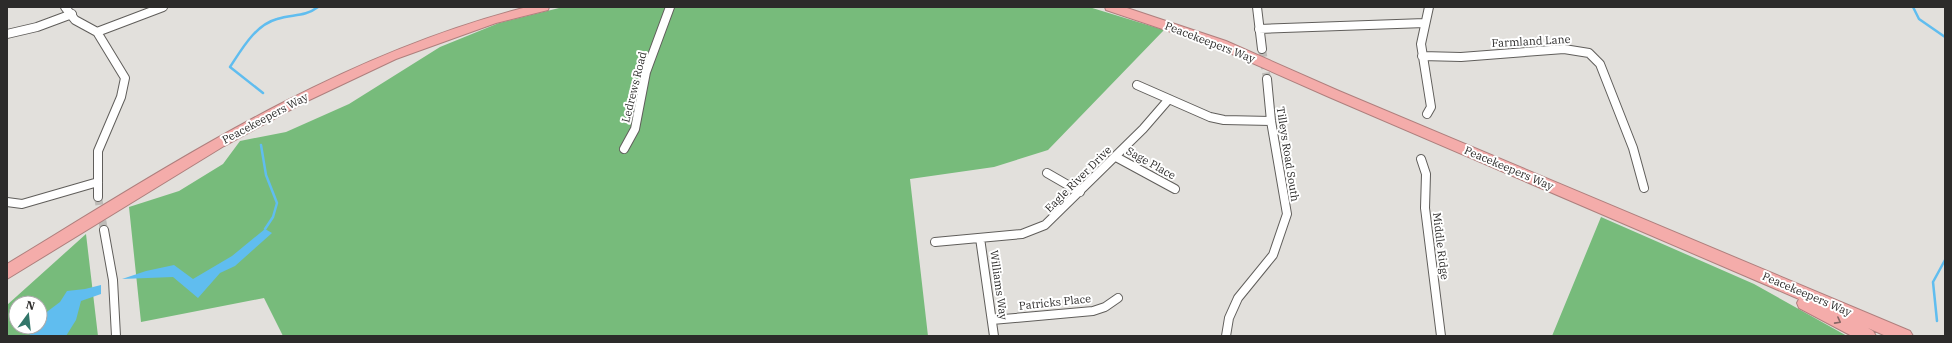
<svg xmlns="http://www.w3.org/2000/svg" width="1952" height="343" font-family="'IBM Plex Serif',serif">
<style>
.forest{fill:#77bb7b;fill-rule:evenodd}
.water{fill:#60bdef}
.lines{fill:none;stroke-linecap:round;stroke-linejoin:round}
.stream{stroke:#60bdef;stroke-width:2.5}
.street-tunnel{stroke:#bebcb8;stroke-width:8;stroke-dasharray:8 4;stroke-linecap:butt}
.street-casing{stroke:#605e5b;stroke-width:10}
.highway-casing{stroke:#ae7f7d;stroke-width:2}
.street{stroke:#fff;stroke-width:8}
.highway{fill:#f4acaa;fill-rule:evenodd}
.oneway{stroke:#866564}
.labels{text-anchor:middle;stroke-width:4;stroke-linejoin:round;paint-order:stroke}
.street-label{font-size:11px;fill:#2c2b2a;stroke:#fff}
</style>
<rect width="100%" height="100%" fill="#e2e0dc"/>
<!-- forest -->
<path class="forest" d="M 563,7 L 1089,7 L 1164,30 L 1048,150 L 994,167 L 910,179 L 928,336 L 283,336 L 264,298 L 141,322 L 129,207 L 179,191 L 223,164 L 240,141 L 286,132 L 349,104 L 440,47 L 499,23 Z
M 1601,217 L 1754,284 L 1847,336 L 1552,336 Z
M 86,234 L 98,336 L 7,336 L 7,305 ZM 16,303 L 40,303 L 40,327 L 16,327 Z"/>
<!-- water -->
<path class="water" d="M 265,229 L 272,233 L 235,266 L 220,273 L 198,298 L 173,277 L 122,279 L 146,271 L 174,265 L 193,279 L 232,256 Z
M 101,285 L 101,294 L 81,301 L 76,320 L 66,336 L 31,336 L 25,329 L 27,327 L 40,327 L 40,317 L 60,302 L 67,291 L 85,289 Z"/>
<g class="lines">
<!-- stream -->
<path class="stream" d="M 1913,7 L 1919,19 L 1945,37
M 263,93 L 230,67 C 242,49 255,25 277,19 C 292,14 305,17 318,7
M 261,145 L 266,175 L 277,203 L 273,217 L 265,229
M 1937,321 L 1933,282 L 1945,260"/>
<!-- street-tunnel -->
<path class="street-tunnel" d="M 1262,49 L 1267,79
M 98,197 L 104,230"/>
<!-- street casing -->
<g class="street-casing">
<path id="street" d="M 65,7 L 75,20 L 97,32 L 125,78 L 121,97 L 98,151 L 98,197
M 1257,7 L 1262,49
M 1259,29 L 1425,23
M 97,32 L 163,7
M 7,34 L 37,27 L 72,14
M 1422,56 L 1461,57 L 1564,49 L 1589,53 L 1600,64 L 1633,148 L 1644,188
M 1137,85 L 1210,117 L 1224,120 L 1271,121
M 1427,114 L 1431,107 L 1421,44 L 1429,7
M 624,149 L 635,129 L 646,72 L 670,7
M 1116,157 L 1175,189
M 1421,159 L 1426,174 L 1425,208 L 1441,336
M 1047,173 L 1080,192
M 7,202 L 22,204 L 98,182
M 104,230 L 113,280 L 116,336
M 980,238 L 994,336
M 935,242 L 1022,234 L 1045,225 L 1143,129 L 1169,99
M 992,320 L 1093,311 L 1105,307 L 1118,298
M 1226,336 L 1229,318 L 1238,298 L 1273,255 L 1287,214 L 1271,121 L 1267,79"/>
</g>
<!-- highway casing -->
<g class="highway-casing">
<path id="highway" d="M 527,7 L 549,7 L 548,10 L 496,23 L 396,59 L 303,103 L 224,146 L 7,279 L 7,264 C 173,163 337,55 527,7 Z
M 1105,7 L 1124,7 L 1226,41 L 1339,91 L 1910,331 L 1913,336 L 1886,336 L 1868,328 L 1873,331 L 1876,336 L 1852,336 L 1799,308 L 1797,303 L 1799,299 L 1329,97 L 1216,47 L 1106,10 Z"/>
</g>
<!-- street -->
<use href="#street" class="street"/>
<!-- highway -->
<use href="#highway" class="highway"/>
</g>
<!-- one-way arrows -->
<defs><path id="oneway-chevron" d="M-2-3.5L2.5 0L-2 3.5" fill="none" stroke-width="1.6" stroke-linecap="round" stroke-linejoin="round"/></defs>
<use class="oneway" href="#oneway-chevron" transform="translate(1838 321) rotate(28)"/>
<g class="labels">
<!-- street labels -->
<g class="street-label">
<text transform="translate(1531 41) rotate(-3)" y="4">Farmland Lane</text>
<text transform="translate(1210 42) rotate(21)" y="4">Peacekeepers Way</text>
<text transform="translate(634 87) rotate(-76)" y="4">Ledrews Road</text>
<text transform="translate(265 118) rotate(-28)" y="4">Peacekeepers Way</text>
<text transform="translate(1288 154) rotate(81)" y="4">Tilleys Road South</text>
<text transform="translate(1151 163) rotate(29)" y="4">Sage Place</text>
<text transform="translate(1509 168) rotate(23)" y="4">Peacekeepers Way</text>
<text transform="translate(1078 179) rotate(-45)" y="4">Eagle River Drive</text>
<text transform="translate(1441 246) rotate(83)" y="4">Middle Ridge</text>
<text transform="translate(999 285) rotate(82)" y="4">Williams Way</text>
<text transform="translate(1807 294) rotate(23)" y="4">Peacekeepers Way</text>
<text transform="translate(1055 302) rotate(-6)" y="4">Patricks Place</text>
</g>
</g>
<!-- border -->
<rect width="1952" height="343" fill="none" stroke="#2c2b2a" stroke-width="16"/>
<!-- north arrow -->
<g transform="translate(28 315) rotate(15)"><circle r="19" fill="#ffffff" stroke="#abaaaa"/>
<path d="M0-3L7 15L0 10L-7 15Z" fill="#327669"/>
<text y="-6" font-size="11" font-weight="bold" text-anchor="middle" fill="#2c2b2a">N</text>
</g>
</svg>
